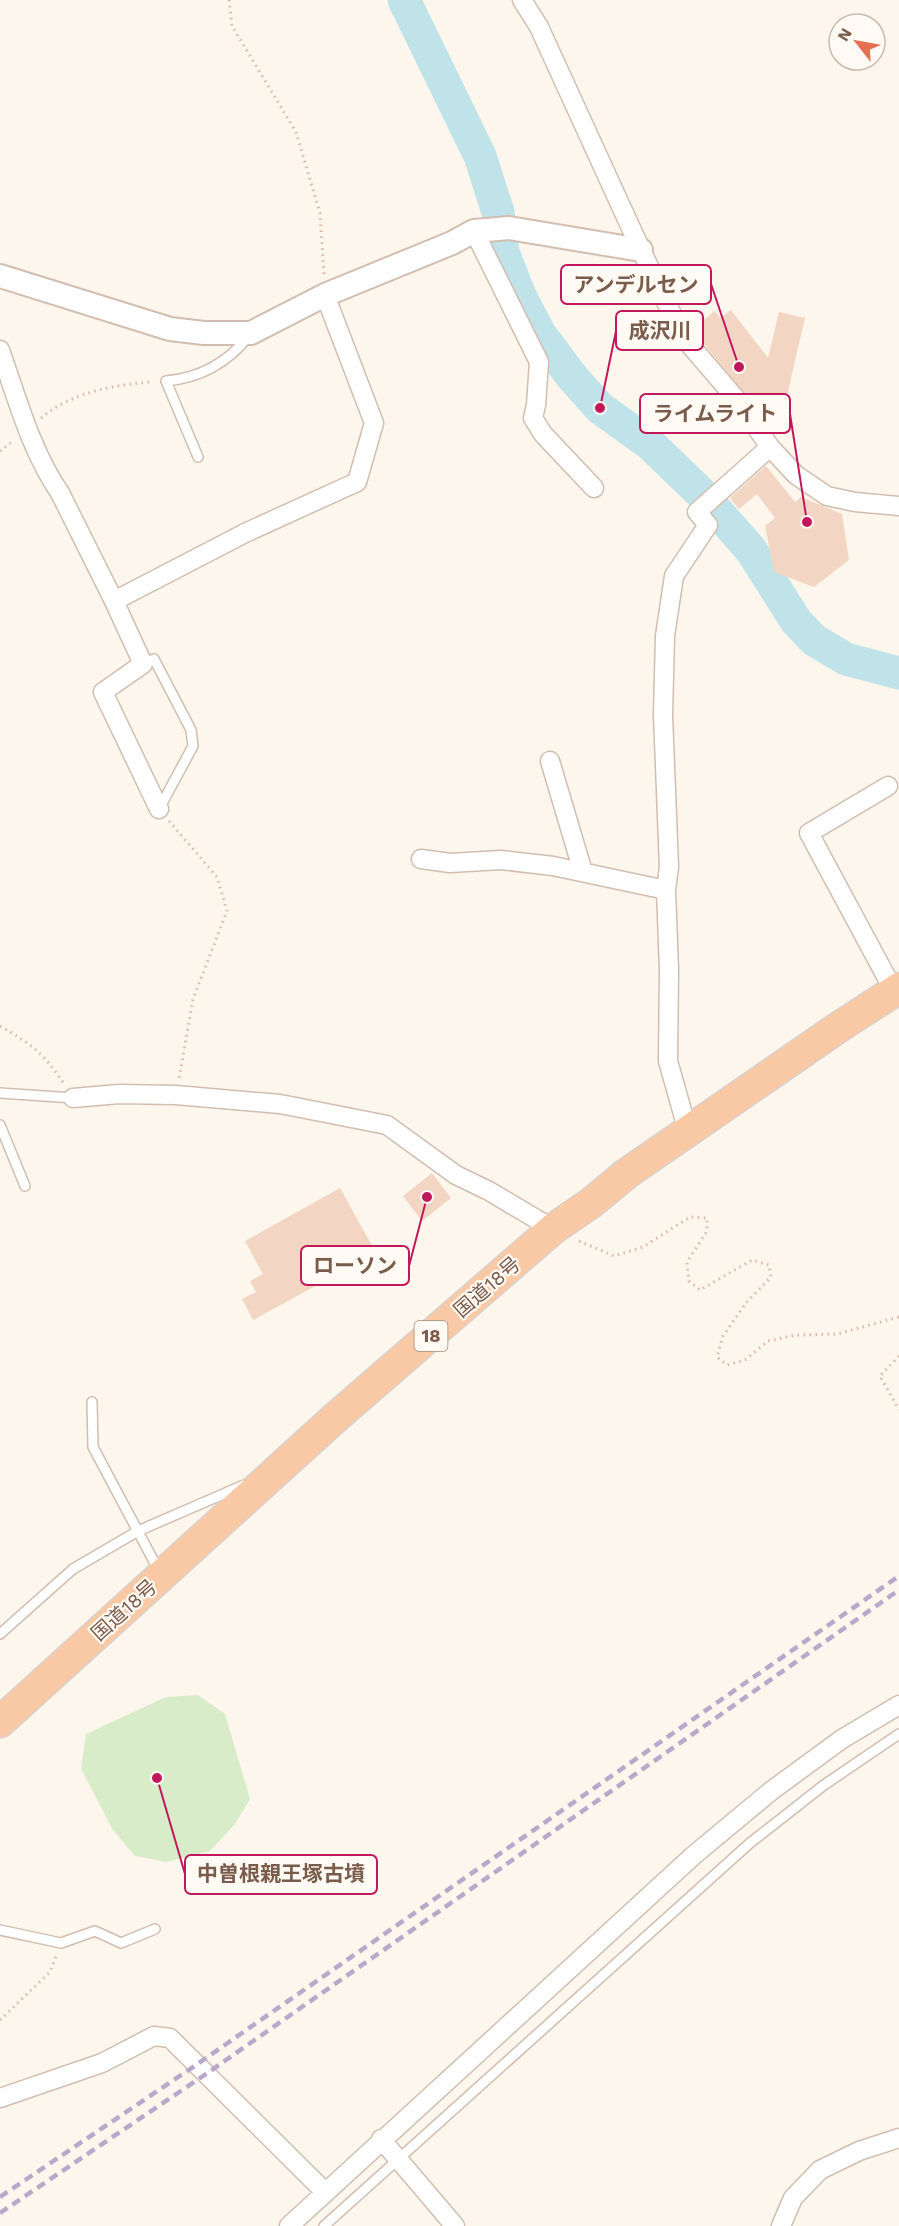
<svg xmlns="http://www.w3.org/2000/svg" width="899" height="2226" font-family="'Work Sans','Noto Sans JP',sans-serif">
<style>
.green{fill:#d8ecc9}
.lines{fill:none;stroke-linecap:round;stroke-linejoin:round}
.river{stroke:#bfe3e8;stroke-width:33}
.building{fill:#f3d5c3}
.service-casing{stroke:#d1beb0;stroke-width:12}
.minor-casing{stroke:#d1beb0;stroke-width:21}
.tertiary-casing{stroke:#d1beb0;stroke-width:26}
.trunk-casing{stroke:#dad1cd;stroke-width:33}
.path{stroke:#d9b8a5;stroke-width:3;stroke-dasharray:1.5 4.5;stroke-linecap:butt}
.service{stroke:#fff;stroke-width:9}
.minor{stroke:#fff;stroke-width:18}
.tertiary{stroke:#fff;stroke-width:22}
.trunk{stroke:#f9c8a4;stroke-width:30}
.rail{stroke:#b9a8c9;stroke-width:4.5;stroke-dasharray:9 6;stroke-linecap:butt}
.labels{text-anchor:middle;stroke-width:4.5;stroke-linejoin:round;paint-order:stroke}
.shield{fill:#fffaf3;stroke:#a28b7f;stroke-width:1.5}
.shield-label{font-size:18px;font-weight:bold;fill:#7a5c4d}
.street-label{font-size:20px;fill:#7a5c4d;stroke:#fffaf3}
.leader{fill:none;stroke:#c2185b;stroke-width:2}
.callout-dot{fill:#c2185b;stroke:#fffaf3;stroke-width:2}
.callout{fill:#fffaf3;stroke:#c2185b;stroke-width:2}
.callout-label{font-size:21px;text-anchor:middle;font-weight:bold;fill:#7a5c4d}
</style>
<rect width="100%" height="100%" fill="#fdf6ec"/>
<!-- green -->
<path class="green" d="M 198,1695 L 225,1714 L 250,1799 L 235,1824 L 210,1851 L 166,1862 L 135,1856 L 113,1830 L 81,1769 L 86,1734 L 166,1697 Z"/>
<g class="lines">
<!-- river -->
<path class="river" d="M 404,0 L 480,156 L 498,212 L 503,252 L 520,296 L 540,334 L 573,378 L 600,408 L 650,444 L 701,493 L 751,550 L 796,621 L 814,640 L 846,659 L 899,673"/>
</g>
<!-- building -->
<path class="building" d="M 731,310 L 768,358 L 779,312 L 805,318 L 782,417 L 759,412 L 692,329 L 715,311 L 720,318 Z
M 766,466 L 795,502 L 801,497 L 842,514 L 849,560 L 814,587 L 774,572 L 765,526 L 775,518 L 757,494 L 739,509 L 730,498 Z
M 432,1173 L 451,1198 L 422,1221 L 403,1196 Z
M 340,1188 L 376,1253 L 253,1320 L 242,1299 L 256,1292 L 250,1281 L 263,1274 L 245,1241 Z"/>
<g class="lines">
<!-- service casing -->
<g class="service-casing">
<path id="service" d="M 198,457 L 166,381 C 200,378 227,363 248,337
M 143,664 L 154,659 L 191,730 L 193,746 L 159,809
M 0,1093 L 73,1098
M 0,1125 L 25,1186
M 92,1402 L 93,1447 L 159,1571
M 0,1634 L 73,1569 L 138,1531 L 244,1485
M 0,1930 L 61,1943 L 95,1931 L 121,1943 L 155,1929
M 324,2226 L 750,1843 L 824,1785 L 899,1734"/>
</g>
<!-- minor casing -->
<g class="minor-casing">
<path id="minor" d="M 522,0 L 539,27 L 641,250 L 683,337 L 738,401 L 770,447 L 796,475 L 827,496 L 855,502 L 899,506
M 474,231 L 539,362 L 536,405 L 533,418 L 543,434 L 594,488
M 0,350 C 17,398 31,451 60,493 L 114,601 L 143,664 L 103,692 L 159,809
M 114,601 L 245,533 L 357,482 L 374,423 L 325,295
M 550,761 L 583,872
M 888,786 L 809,833 L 894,991
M 421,859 L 450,863 L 501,860 L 553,866 L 666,890
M 73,1098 L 119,1094 L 176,1095 L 280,1104 L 387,1125 L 456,1175 L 489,1191 L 553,1229
M 688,1132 L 668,1061 L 669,970 L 666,890 L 669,867 L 663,715 L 665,636 L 674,576 L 708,525 L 697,512 L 770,447
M 0,2098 L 102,2063 L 154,2036 L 170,2038 L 325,2192
M 381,2139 L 455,2226
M 289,2226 L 694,1855 L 771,1791 L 842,1739 L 899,1705
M 781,2226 L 793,2198 L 820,2170 L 859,2151 L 899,2138"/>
</g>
<!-- tertiary casing -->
<g class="tertiary-casing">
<path id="tertiary" d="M 0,276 L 170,329 L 204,333 L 251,333 L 325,295 L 452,243 L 474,231 L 509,228 L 641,250"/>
</g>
<!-- trunk casing -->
<g class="trunk-casing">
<path id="trunk" d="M 0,1722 L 335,1418 L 553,1229 L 591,1203 L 626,1174 L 839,1027 L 899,988"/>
</g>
<!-- path -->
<path class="path" d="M 229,0 L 232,26 L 296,132 L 320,213 L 324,275
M 41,418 C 70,393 116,384 153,382
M 0,451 L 13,441
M 169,821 L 217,877 L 227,911 L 193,999 L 179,1079
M 0,1026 C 31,1044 44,1053 64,1084
M 579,1241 L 614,1256 L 643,1247 L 690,1217 L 707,1218 L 707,1231 L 687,1262 L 689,1281 L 700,1290 L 752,1260 L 769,1265 L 771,1277 L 746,1303 L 723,1336 L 717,1357 L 727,1365 L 745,1360 L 768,1341 L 796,1335 L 837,1334 L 899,1317
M 899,1356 L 880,1376 L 899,1410
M 0,2020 L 50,1972 L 57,1954"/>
<!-- service -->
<use href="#service" class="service"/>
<!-- minor -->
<use href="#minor" class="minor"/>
<!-- tertiary -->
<use href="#tertiary" class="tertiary"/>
<!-- trunk -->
<use href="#trunk" class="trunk"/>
<!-- rail -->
<path class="rail" d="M 0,2197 L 196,2065 L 899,1576
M 0,2213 L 206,2074 L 899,1590"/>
</g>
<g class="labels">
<!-- shield labels -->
<rect class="shield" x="414.5" y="1321" width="33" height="30" rx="4.5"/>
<g class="shield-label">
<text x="431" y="1342">18</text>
</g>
<!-- street labels -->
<g class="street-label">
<text transform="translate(487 1287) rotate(-41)" y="7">国道18号</text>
<text transform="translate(124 1610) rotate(-42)" y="7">国道18号</text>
</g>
</g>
<!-- callouts -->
<path class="leader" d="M739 367L711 284M600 408L616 331M807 522L790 414M427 1197L409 1266M157 1778L185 1874"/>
<g class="callout-dot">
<circle cx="739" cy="367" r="6"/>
<circle cx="600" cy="408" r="6"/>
<circle cx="807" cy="522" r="6"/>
<circle cx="427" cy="1197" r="6"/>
<circle cx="157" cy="1778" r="6"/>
</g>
<g class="callout">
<rect x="561" y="265" width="150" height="39" rx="6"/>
<rect x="616" y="311" width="87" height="39" rx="6"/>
<rect x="640" y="394" width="150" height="39" rx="6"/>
<rect x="301" y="1246" width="108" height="39" rx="6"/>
<rect x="185" y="1855" width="192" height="39" rx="6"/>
</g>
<g class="callout-label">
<text x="636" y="292">アンデルセン</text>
<text x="660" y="338">成沢川</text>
<text x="715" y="421">ライムライト</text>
<text x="355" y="1273">ローソン</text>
<text x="281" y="1881">中曽根親王塚古墳</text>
</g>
<!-- north arrow -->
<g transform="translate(857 42) rotate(301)"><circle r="28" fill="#fffaf3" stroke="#cabbb1" stroke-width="1.5"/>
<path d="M0-4.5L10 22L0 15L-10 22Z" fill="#e76f51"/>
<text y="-9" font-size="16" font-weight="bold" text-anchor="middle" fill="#7a5c4d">N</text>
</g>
</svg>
